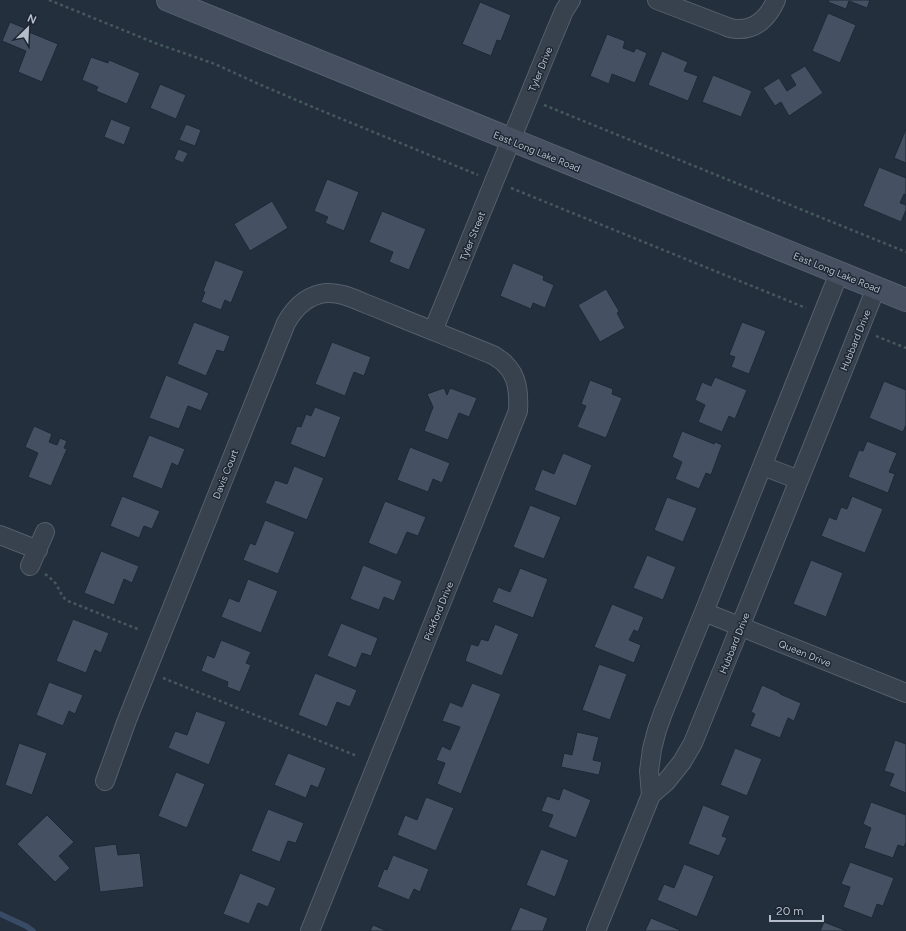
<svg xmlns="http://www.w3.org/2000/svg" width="906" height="931" font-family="Figtree,sans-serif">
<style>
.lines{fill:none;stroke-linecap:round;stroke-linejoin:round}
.stream{stroke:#394c67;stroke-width:5.5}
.building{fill:#455162;stroke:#1f2835}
.minor-casing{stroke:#565f6c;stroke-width:20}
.secondary-casing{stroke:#565f6c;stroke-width:24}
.path{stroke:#44595c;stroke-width:2.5;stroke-dasharray:3 3;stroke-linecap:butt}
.minor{stroke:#38414e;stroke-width:18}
.secondary{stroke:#465061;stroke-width:22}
.labels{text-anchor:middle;stroke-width:3;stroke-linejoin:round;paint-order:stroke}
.street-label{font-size:10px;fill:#b4bcc9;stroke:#1d2633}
</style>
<rect width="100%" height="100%" fill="#242f3e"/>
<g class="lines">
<!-- stream -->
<path class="stream" d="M 0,914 L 26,926 L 33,931"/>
</g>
<!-- building -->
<path class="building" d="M 829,0 L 870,0 L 867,8 L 849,1 L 846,9 L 828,2 Z
M 480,2 L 511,15 L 501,41 L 497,40 L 491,56 L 462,44 Z
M 828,13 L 856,25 L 840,63 L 812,51 Z
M 10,22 L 29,30 L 29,32 L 58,44 L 42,82 L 18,72 L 26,51 L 2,41 Z
M 607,34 L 625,41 L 623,48 L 634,52 L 636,48 L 647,53 L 635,83 L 612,74 L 609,84 L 590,76 Z
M 662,51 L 688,62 L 684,71 L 698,76 L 688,101 L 648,85 Z
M 91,57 L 108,63 L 109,60 L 140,73 L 127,104 L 96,91 L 98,87 L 82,80 Z
M 805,66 L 823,93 L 789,116 L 781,102 L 775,106 L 763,88 L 779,78 L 787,91 L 796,85 L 790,75 Z
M 713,75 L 752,91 L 741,117 L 702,102 Z
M 160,84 L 186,95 L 176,119 L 150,108 Z
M 111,119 L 131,127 L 124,145 L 104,137 Z
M 186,124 L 201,130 L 195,146 L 179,140 Z
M 906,129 L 906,163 L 894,158 Z
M 178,149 L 188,153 L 183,163 L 174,159 Z
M 879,167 L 906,178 L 906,195 L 904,194 L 900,203 L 906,205 L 906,210 L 901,222 L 863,206 Z
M 327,179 L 359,192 L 344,231 L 325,223 L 328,217 L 314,211 Z
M 272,201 L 288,228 L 250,251 L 234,224 Z
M 382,211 L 426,229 L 409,270 L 389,262 L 393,252 L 369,242 Z
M 215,260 L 244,271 L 231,303 L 225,300 L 221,310 L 201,302 L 205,292 L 203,291 Z
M 513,263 L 544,276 L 543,280 L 554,285 L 545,308 L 533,303 L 531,309 L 500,296 Z
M 606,289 L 619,311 L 617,313 L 625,328 L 600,342 L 578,305 Z
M 194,322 L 230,336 L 224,352 L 217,350 L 206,376 L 177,364 Z
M 742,322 L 766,331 L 749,374 L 731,367 L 735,357 L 729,355 Z
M 332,342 L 371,357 L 364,376 L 354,372 L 345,396 L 315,384 Z
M 166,375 L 209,393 L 201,411 L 188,406 L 179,429 L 149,418 Z
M 715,377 L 747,390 L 735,419 L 729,416 L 722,432 L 698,422 L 705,405 L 695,400 L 702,382 L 711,386 Z
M 590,380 L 613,389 L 612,394 L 622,398 L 606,438 L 577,427 L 586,406 L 581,404 Z
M 884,381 L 906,390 L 906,425 L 903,432 L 869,418 Z
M 444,388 L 447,395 L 450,388 L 477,398 L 469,417 L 459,413 L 448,440 L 424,431 L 433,407 L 427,394 Z
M 315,407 L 341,417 L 325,458 L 290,444 L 297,426 L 301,427 L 306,414 L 311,416 Z
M 34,426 L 52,434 L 49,442 L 57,445 L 60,438 L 67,441 L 64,448 L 67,449 L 51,486 L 28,477 L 38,453 L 25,447 Z
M 682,431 L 714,444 L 715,442 L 722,445 L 711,475 L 706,473 L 699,489 L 675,479 L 682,462 L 672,457 Z
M 149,435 L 185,449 L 178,466 L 172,463 L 162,489 L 132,477 Z
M 867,441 L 897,453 L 889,472 L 895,474 L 888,493 L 848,477 L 859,450 L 863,451 Z
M 410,447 L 450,463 L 442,483 L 433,479 L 428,492 L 397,480 Z
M 563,453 L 592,465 L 576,506 L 534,490 L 542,469 L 554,474 Z
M 294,466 L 324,478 L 307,520 L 265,503 L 275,480 L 287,484 Z
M 122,496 L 160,511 L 152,529 L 144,526 L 139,538 L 110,526 Z
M 852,496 L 883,509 L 865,553 L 821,536 L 829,517 L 836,520 L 841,507 L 847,509 Z
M 667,497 L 697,508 L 683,542 L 654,530 Z
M 385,501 L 426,517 L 418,536 L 407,532 L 397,555 L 368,543 Z
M 530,505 L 561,517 L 544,559 L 513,547 Z
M 265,520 L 295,532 L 278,574 L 243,560 L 250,543 L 255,545 Z
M 101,551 L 139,566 L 132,583 L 124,579 L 114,605 L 84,593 Z
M 647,555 L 676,567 L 663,600 L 633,588 Z
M 811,560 L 843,573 L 826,617 L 793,604 Z
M 363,565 L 402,581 L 394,601 L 384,597 L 379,610 L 350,599 Z
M 520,568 L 548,579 L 533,618 L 492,602 L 498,587 L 510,592 Z
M 248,579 L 278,591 L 261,633 L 221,617 L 229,598 L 239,602 Z
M 612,604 L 644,617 L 638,632 L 634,630 L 629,640 L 641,645 L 634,663 L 594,647 Z
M 73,619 L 109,633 L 101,653 L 95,650 L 86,673 L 56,661 Z
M 341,623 L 378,638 L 371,656 L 362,653 L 356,668 L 327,656 Z
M 495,624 L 519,634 L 502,676 L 465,661 L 471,644 L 478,646 L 481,639 L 488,641 Z
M 221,640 L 251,652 L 246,663 L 251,665 L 240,692 L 227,687 L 228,682 L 201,671 L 207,655 L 214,658 Z
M 599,664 L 627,674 L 610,720 L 582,710 Z
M 315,673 L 357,690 L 350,707 L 337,702 L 327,727 L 298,715 Z
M 49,682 L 83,695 L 75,714 L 69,711 L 63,726 L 36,715 Z
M 472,683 L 501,694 L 461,794 L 437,784 L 445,763 L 436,760 L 442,746 L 450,750 L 460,727 L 442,721 L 450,702 L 462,707 Z
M 762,685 L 780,693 L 780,694 L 801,703 L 794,721 L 788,718 L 780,738 L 750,726 L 755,714 L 751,712 Z
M 196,711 L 226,722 L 209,765 L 168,748 L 175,731 L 187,735 Z
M 577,732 L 599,737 L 593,760 L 602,762 L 599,775 L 561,767 L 564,753 L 572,755 Z
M 895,740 L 906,744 L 906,793 L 889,786 L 894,774 L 884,771 Z
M 19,743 L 47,753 L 32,795 L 5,785 Z
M 735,748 L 762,759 L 747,796 L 720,785 Z
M 288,753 L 326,768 L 318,788 L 311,785 L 306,798 L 274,785 Z
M 176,772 L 205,784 L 187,828 L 158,816 Z
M 563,788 L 591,800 L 576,838 L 548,827 L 553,815 L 541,811 L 547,796 L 559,800 Z
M 426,797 L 454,808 L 436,851 L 397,835 L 405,815 L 417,820 Z
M 871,802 L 906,815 L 906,842 L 904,847 L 898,845 L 893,858 L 864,848 L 871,828 L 863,824 Z
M 703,805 L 730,816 L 722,836 L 727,838 L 719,856 L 688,844 Z
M 268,809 L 304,823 L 296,843 L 288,841 L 280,862 L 251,851 Z
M 47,815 L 74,842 L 59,856 L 70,868 L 55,882 L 17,844 Z
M 116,844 L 118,855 L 140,853 L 144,887 L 100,892 L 94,847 Z
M 541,849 L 569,860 L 555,897 L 526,885 Z
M 393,855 L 429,869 L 420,892 L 414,889 L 409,900 L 377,887 L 384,869 L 387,870 Z
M 850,862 L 894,878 L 883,906 L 877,904 L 872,918 L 843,907 L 850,887 L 841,884 Z
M 684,864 L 714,876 L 697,917 L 657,900 L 664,884 L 674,888 Z
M 240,873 L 276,888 L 268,907 L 258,903 L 249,924 L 223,914 Z
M 520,907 L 548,918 L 543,931 L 510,931 Z
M 651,918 L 680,930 L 679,931 L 645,931 Z
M 824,922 L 847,931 L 820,931 Z
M 373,925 L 387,931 L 370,931 Z"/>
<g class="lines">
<!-- minor casing -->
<g class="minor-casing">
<path id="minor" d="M 657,0 L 725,26 C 729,28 733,29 737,29 C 757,30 769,16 776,0
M 433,331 L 551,42 L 564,11 L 571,0
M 763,466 L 799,480
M 0,535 L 38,550
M 30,566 L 45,532
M 704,612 L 906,693
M 105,781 L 127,720 L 286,323 C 295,307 307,295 326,293 C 340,292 352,298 364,303 C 377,308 389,313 401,318 C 433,331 464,343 495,356 C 498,359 503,361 505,364 C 518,376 519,394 518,411 L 310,931
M 651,795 L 666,782 L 682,762 L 693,743 L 740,627 L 876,288
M 596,931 L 651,795 L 649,771 L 652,749 L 657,730 L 663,713 L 704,612 L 839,273"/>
</g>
<!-- secondary casing -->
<g class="secondary-casing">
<path id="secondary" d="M 168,0 L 906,300"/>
</g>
<!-- path -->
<path class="path" d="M 49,0 L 155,43 L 215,64 L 261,85 L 315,108 L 478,175
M 544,105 L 906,252
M 511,188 L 806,308
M 876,336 L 906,348
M 45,574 C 49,577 53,580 56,584 C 60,590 61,597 68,601 L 140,630
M 163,678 L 357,756"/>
<!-- minor -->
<use href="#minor" class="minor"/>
<!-- secondary -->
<use href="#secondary" class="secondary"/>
</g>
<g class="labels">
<!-- street labels -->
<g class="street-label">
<text transform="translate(540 69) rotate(-68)" y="4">Tyler Drive</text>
<text transform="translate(537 151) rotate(22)" y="4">East Long Lake Road</text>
<text transform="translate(472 236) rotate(-68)" y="4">Tyler Street</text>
<text transform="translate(837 272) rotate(22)" y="4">East Long Lake Road</text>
<text transform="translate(855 340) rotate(-68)" y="4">Hubbard Drive</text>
<text transform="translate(225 474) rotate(-68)" y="4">Davis Court</text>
<text transform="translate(438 611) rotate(-68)" y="4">Pickford Drive</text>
<text transform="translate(734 643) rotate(-68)" y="4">Hubbard Drive</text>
<text transform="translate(805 653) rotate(22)" y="4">Queen Drive</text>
</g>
</g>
<!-- north arrow -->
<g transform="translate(28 28) rotate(24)" stroke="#1d2633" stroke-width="3" paint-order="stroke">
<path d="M0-3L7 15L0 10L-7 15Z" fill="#b4bcc9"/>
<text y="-6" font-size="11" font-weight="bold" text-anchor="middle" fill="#b4bcc9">N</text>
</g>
<!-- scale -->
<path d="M770 915v6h53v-6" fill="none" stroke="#b4bcc9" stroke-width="2"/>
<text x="776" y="915" font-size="12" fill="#b4bcc9" stroke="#1d2633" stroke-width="3" paint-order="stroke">20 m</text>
</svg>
